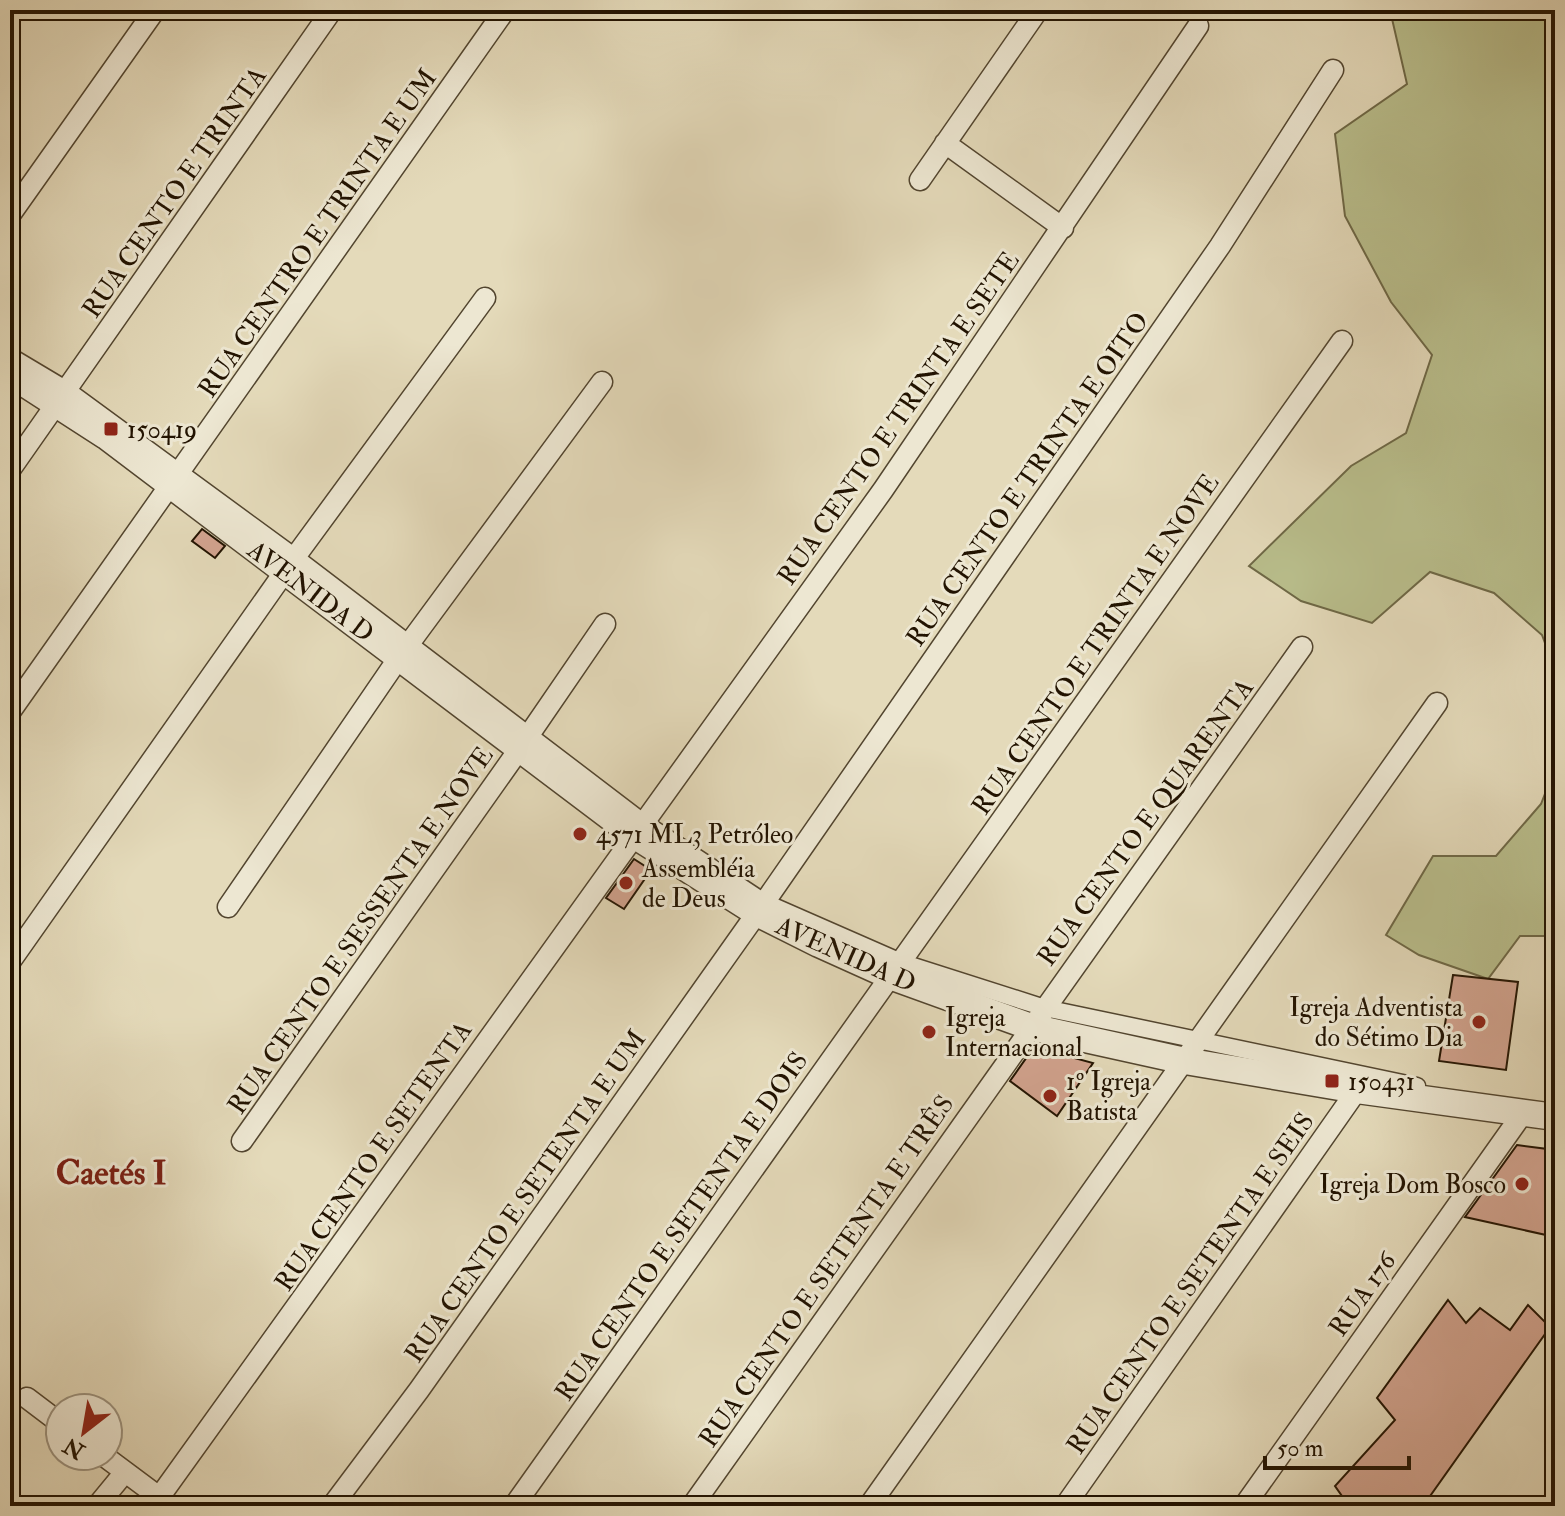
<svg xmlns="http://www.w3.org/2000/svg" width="1565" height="1516" font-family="'IM FELL Double Pica',serif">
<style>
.green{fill:#b9be8c;stroke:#6e6846;stroke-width:2}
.building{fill:#d3a490;stroke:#221301;stroke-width:2}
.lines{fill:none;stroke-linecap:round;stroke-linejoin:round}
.pedestrian-casing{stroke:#52452f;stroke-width:19}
.minor-casing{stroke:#52452f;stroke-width:23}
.tertiary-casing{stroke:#52452f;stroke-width:29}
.pedestrian{stroke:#ede7d2;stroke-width:16}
.minor{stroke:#ede7d2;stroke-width:20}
.tertiary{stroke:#ede7d2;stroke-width:26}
.poi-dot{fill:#8f2418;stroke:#ede7d2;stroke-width:3}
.labels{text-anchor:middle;stroke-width:6;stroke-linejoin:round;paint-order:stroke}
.street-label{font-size:26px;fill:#221301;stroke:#ede7d2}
.poi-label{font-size:26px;fill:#221301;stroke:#ede7d2;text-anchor:start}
.district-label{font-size:34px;font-weight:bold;fill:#7a1f14;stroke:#ede7d2}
</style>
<rect width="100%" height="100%" fill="#e4daba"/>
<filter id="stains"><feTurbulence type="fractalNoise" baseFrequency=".0025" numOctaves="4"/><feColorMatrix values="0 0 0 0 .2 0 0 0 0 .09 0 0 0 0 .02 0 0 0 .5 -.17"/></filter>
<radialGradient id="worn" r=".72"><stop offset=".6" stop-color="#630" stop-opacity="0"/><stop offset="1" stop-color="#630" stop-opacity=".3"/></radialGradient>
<!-- green -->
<path class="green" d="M 1390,10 L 1555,10 L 1555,670 L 1542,635 L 1494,593 L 1430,572 L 1372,623 L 1301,601 L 1249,566 L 1351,466 L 1406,433 L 1432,355 L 1391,302 L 1345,216 L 1335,134 L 1407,84 Z
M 1555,768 L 1555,936 L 1520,936 L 1488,979 L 1419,955 L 1386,935 L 1433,856 L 1496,856 L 1541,804 Z"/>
<!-- building -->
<path class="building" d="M 202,529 L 225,546 L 215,558 L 192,541 Z
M 634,859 L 651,870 L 624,909 L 606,898 Z
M 1453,975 L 1518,982 L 1506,1070 L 1439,1061 Z
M 1034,1047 L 1093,1063 L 1057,1116 L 1010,1081 Z
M 1517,1145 L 1555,1150 L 1555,1237 L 1465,1217 Z
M 1448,1300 L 1466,1323 L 1480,1308 L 1510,1330 L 1528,1305 L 1550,1327 L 1423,1506 L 1349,1506 L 1335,1486 L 1395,1420 L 1377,1398 Z"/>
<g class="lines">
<!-- pedestrian casing -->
<g class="pedestrian-casing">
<path id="pedestrian" d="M 10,356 L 67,390 L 295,557 L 643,822 L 764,902 L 901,962 L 1045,1008 L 1417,1086"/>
</g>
<!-- minor casing -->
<g class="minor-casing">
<path id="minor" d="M 945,143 L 1063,228
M 920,180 L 1038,10
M 10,215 L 155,10
M 10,470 L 332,10
M 10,712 L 505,10
M 228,907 L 400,656 L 602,382
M 10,962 L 295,557 L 485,298
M 242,1141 L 520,748 L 605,624
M 27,1398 L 60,1423
M 104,1456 L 159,1497
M 97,1506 L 125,1472
M 153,1506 L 883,490 L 1198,26
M 332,1506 L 419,1390 L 757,913 L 1220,246 L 1333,70
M 514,1506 L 1342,341
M 692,1506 L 1302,647
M 869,1506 L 1437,703
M 1065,1506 L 1357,1090
M 1244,1506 L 1523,1113"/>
</g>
<!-- tertiary casing -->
<g class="tertiary-casing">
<path id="tertiary" d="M 10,374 L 106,436 L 634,835 L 757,913 L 819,944 L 890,976 L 1031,1027 L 1185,1061 L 1357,1090 L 1555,1117"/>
</g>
<!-- pedestrian -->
<use href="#pedestrian" class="pedestrian"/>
<!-- minor -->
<use href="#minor" class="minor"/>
<!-- tertiary -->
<use href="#tertiary" class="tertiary"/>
</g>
<!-- markers -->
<g class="poi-dot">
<rect x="103" y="421" width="16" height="16" rx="4"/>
<circle cx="580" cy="834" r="8"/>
<circle cx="626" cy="883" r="8"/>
<circle cx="1479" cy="1022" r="8"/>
<circle cx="929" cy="1032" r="8"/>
<rect x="1324" y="1073" width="16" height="16" rx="4"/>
<circle cx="1050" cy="1096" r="8"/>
<circle cx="1522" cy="1184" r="8"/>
</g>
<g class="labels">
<!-- street labels -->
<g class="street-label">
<text transform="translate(174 192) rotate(-55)" y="9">RUA CENTO E TRINTA</text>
<text transform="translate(317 233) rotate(-55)" y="9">RUA CENTRO E TRINTA E UM</text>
<text transform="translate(898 418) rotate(-55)" y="9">RUA CENTO E TRINTA E SETE</text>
<text transform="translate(1027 479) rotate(-55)" y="9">RUA CENTO E TRINTA E OITO</text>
<text transform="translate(311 591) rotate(37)" y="9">AVENIDA D</text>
<text transform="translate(1095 644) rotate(-55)" y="9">RUA CENTO E TRINTA E NOVE</text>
<text transform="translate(1145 822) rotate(-54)" y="9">RUA CENTO E QUARENTA</text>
<text transform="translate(360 930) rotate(-55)" y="9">RUA CENTO E SESSENTA E NOVE</text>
<text transform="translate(846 954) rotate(24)" y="9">AVENIDA D</text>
<text transform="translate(373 1156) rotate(-55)" y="9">RUA CENTO E SETENTA</text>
<text transform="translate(525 1196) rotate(-55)" y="9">RUA CENTO E SETENTA E UM</text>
<text transform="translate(681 1226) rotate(-55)" y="9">RUA CENTO E SETENTA E DOIS</text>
<text transform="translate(826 1271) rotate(-55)" y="9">RUA CENTO E SETENTA E TRÊS</text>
<text transform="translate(1190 1283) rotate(-55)" y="9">RUA CENTO E SETENTA E SEIS</text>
<text transform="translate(1362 1294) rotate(-55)" y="9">RUA 176</text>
</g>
<!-- poi labels -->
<g class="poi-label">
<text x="127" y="438">150419</text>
<text x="596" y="843">4571 ML3 Petróleo</text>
<text x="642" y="877">Assembléia<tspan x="642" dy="30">de Deus</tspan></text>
<text x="1463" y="1016" text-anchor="end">Igreja Adventista<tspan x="1463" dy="30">do Sétimo Dia</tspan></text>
<text x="945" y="1026">Igreja<tspan x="945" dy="30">Internacional</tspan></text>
<text x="1066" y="1090">1º Igreja<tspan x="1066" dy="30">Batista</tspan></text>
<text x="1348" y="1090">150431</text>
<text x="1506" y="1193" text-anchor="end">Igreja Dom Bosco</text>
</g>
<!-- district labels -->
<g class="district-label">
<text x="111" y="1184">Caetés I</text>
</g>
</g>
<!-- margin -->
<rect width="1565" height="1516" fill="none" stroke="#e4daba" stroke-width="40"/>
<rect x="12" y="12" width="1541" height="1492" fill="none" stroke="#221301" stroke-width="4"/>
<rect x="20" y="20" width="1525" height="1476" fill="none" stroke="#221301" stroke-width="2"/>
<!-- north arrow -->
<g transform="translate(84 1432) rotate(211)"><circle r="38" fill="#ede7d2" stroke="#9c927e" stroke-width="2"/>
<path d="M0-6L14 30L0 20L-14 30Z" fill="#8f2418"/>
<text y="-12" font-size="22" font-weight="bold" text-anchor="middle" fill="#221301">N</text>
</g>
<!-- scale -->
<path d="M1265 1456v12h144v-12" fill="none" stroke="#221301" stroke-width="4"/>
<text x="1277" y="1456" font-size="24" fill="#221301" stroke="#ede7d2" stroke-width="6" paint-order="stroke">50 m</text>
<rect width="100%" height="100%" filter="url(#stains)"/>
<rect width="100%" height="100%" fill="url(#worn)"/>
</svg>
